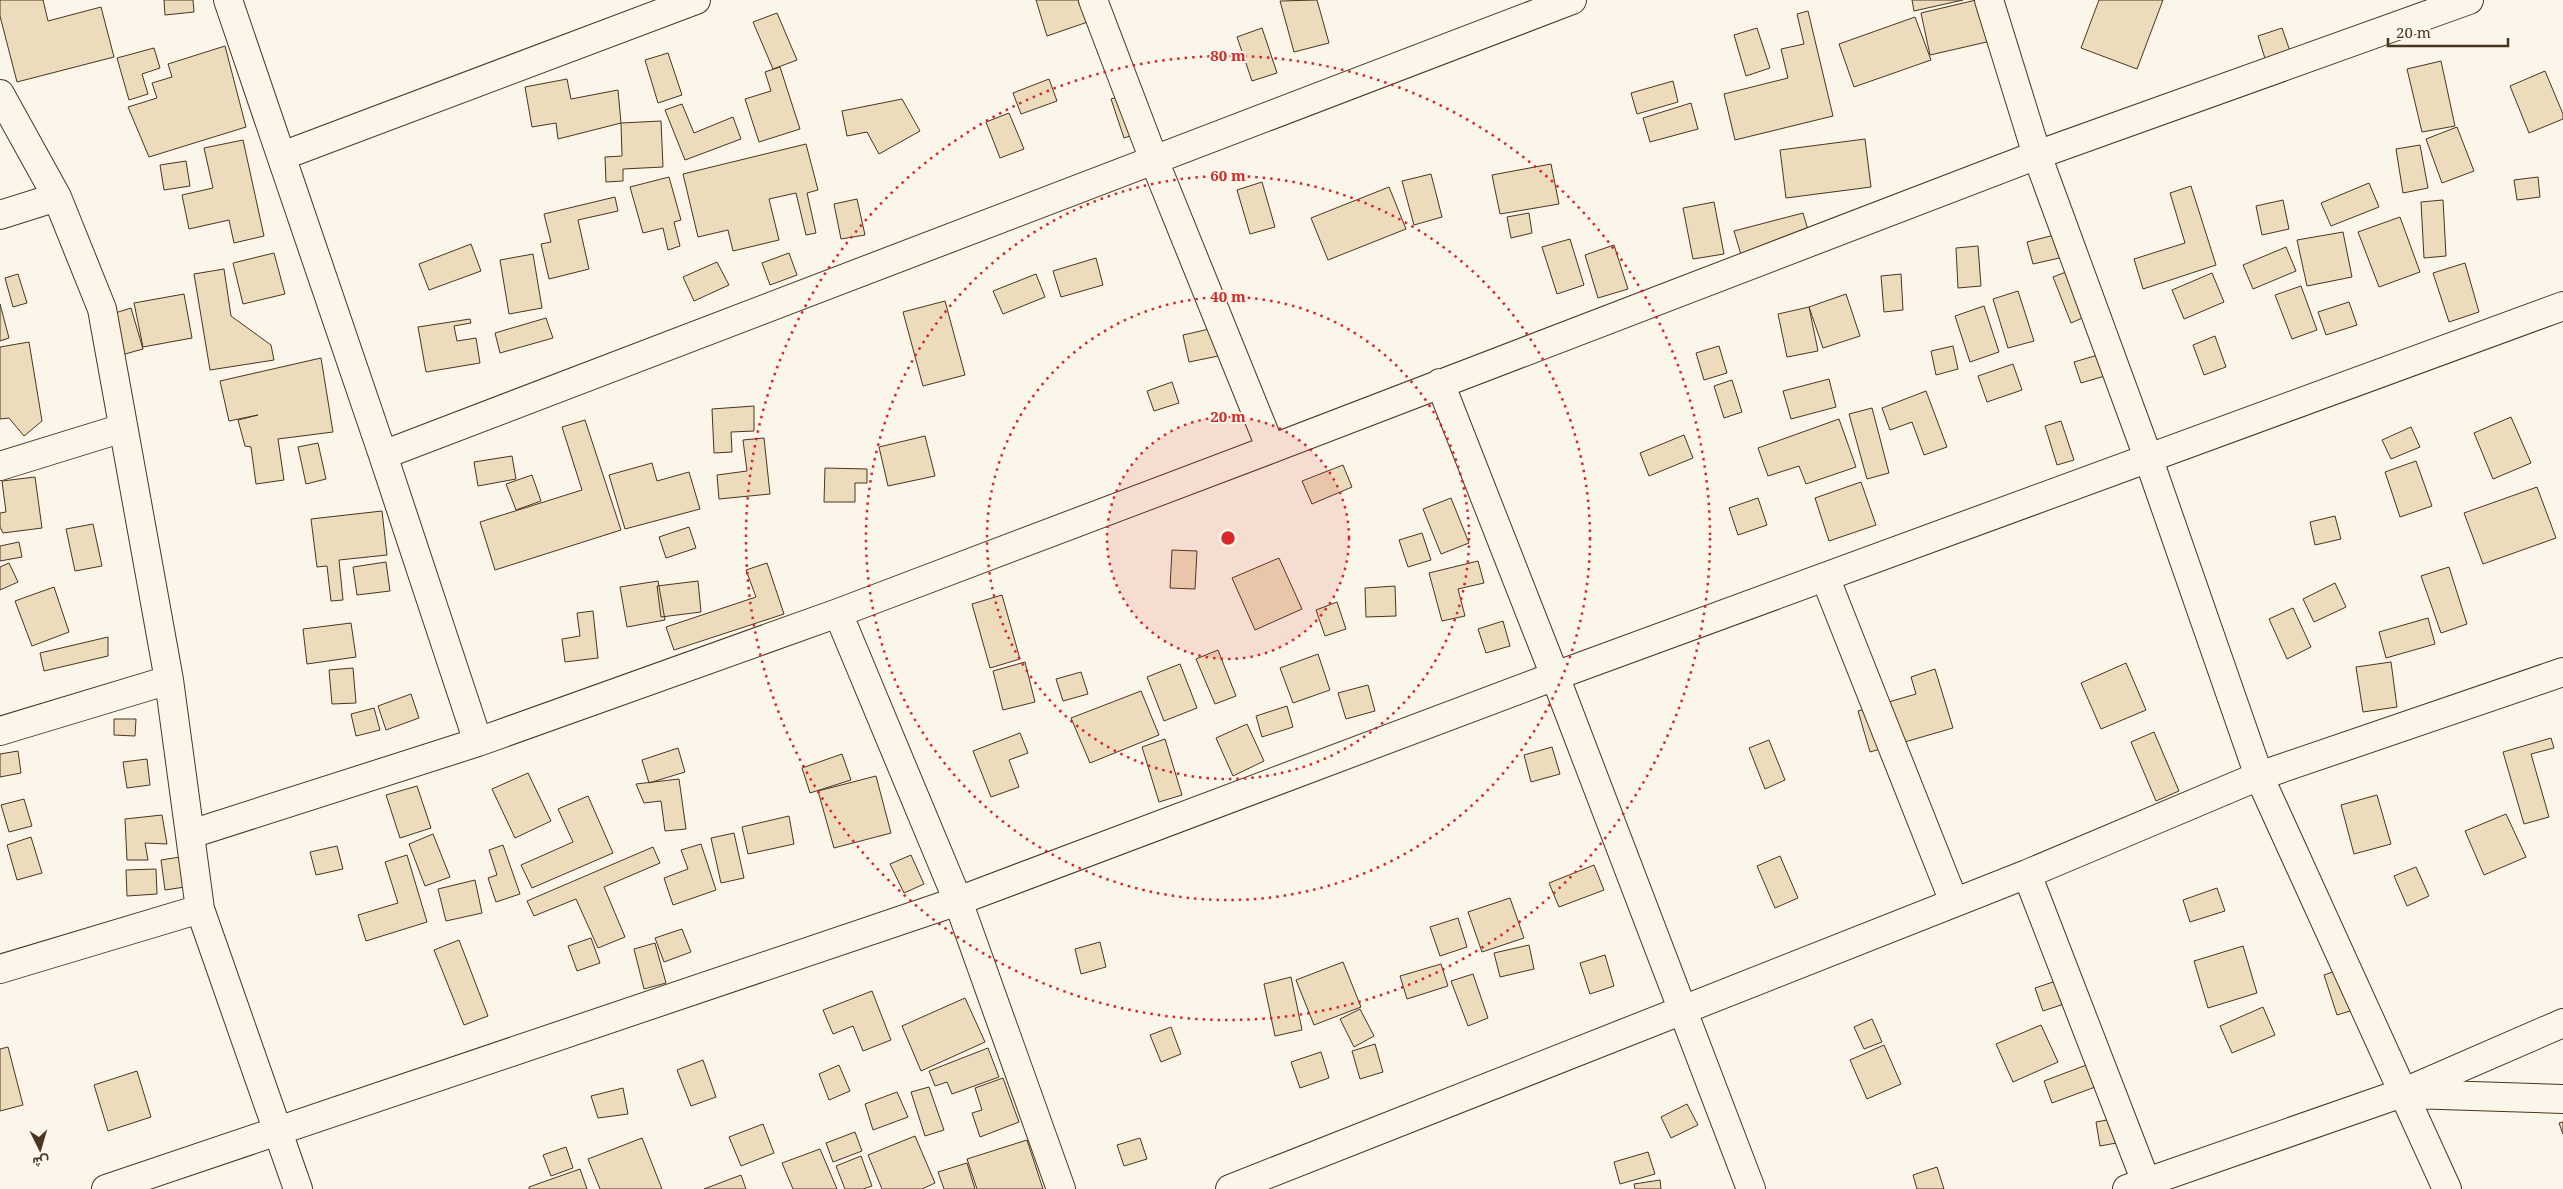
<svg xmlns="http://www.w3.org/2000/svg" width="2563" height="1189" font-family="'Noto Serif',Vazirmatn,serif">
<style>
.building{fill:#ecdcbc;stroke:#4a3520}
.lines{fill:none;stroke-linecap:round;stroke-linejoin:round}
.street-casing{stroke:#4a3520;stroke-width:30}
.street{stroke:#fbf6e9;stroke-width:28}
.ring{fill:none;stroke:#d62828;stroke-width:2.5;stroke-dasharray:2.5 5}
.centre{fill:#d62828;stroke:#fbf6e9;stroke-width:2.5}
.ring-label{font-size:15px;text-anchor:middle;font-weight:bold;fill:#d62828;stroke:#fbf6e9;stroke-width:4;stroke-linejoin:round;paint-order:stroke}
</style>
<rect width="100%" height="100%" fill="#fbf6e9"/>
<!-- building -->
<path class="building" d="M 0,0 L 43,0 L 48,21 L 101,7 L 114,57 L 17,82 L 0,16 Z
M 164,0 L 193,0 L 194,12 L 165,15 Z
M 1036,0 L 1100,0 L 1105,16 L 1047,36 Z
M 1317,0 L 1329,43 L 1294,52 L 1280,1 Z
M 1912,0 L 1963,0 L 1914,11 Z
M 1976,0 L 1991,41 L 1930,55 L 1921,13 Z
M 2099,0 L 2163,0 L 2137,69 L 2081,48 Z
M 1808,11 L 1833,116 L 1735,140 L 1724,94 L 1788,78 L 1781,49 L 1804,44 L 1797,14 Z
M 777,13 L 797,60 L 773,69 L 753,22 Z
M 1915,17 L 1931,60 L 1854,87 L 1839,44 Z
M 1262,28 L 1277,73 L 1252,81 L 1237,37 Z
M 1757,28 L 1770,68 L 1746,76 L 1734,35 Z
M 2282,28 L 2292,57 L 2267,65 L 2258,36 Z
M 225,46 L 246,127 L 149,157 L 128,107 L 157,98 L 152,83 L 172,77 L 168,64 Z
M 154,48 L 160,68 L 142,74 L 148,94 L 129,100 L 117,58 Z
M 668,53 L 682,95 L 658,103 L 645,60 Z
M 2441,61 L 2455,126 L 2422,132 L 2407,69 Z
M 780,67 L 800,129 L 759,142 L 745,99 L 771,91 L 765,72 Z
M 2545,71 L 2563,114 L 2563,119 L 2529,133 L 2510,86 Z
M 567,79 L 571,99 L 618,90 L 621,123 L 558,139 L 556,123 L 532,127 L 525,87 Z
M 1049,79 L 1057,101 L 1021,114 L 1013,93 Z
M 1673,81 L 1678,102 L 1637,114 L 1631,93 Z
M 1135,92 L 1148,130 L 1124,138 L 1111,99 Z
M 902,99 L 920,131 L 879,154 L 867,132 L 847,136 L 842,111 Z
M 1691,103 L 1698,129 L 1650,142 L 1643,118 Z
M 682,104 L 694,133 L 733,117 L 741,139 L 685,160 L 665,110 Z
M 1009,113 L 1024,149 L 1000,158 L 986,122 Z
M 661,121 L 663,167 L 623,169 L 623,181 L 606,182 L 605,157 L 622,156 L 621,123 Z
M 2457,127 L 2474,171 L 2442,183 L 2426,139 Z
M 1865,139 L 1871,187 L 1786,198 L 1780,150 Z
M 243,140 L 264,236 L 234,243 L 229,220 L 189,229 L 182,195 L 213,188 L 204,148 Z
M 806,144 L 818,190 L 807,193 L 816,233 L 806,235 L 796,193 L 769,199 L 779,240 L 733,251 L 728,230 L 698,237 L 683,174 Z
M 2420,145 L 2428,188 L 2403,193 L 2396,149 Z
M 186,161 L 190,186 L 164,190 L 160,165 Z
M 1551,164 L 1559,204 L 1500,214 L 1492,175 Z
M 1431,174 L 1442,217 L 1414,225 L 1402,181 Z
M 669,177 L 681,220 L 674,222 L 680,246 L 668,250 L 663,228 L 643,233 L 630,187 Z
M 2538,177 L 2540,197 L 2517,200 L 2514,180 Z
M 1262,182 L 1275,227 L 1250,234 L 1237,190 Z
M 2369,183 L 2379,207 L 2331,226 L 2321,203 Z
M 2191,186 L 2216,265 L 2143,289 L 2134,259 L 2185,243 L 2170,193 Z
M 1389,187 L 1406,229 L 1328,260 L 1311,218 Z
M 615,197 L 618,211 L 578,220 L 589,269 L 549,279 L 541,244 L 551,242 L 544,214 Z
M 857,199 L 865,235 L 841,239 L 834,204 Z
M 2283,200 L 2289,229 L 2262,235 L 2256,206 Z
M 2443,200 L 2446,256 L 2424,258 L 2421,202 Z
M 1714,202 L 1724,254 L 1693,259 L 1683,208 Z
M 1529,213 L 1532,233 L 1511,238 L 1507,217 Z
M 1803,213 L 1811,240 L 1742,258 L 1734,231 Z
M 2400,217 L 2420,272 L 2379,287 L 2358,232 Z
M 2343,232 L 2352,277 L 2307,286 L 2297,240 Z
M 2062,233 L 2068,256 L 2033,264 L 2027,242 Z
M 1570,239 L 1584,285 L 1557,294 L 1542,247 Z
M 471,244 L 481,271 L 429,290 L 419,264 Z
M 1614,245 L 1628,289 L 1598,298 L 1585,255 Z
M 1978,246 L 1981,286 L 1958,288 L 1956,248 Z
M 2286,247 L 2296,271 L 2253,289 L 2243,265 Z
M 274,253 L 285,294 L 243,304 L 233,263 Z
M 789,253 L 797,275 L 770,285 L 762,263 Z
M 533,254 L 542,308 L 509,314 L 500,260 Z
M 1096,258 L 1103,285 L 1061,297 L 1053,271 Z
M 717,262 L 729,285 L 694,301 L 683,277 Z
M 2465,263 L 2479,312 L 2449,322 L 2433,273 Z
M 2079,267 L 2096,312 L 2071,323 L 2053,277 Z
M 224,269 L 231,316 L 271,345 L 274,360 L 210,370 L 194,274 Z
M 2212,273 L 2224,302 L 2184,319 L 2172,290 Z
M 18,274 L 27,303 L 13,307 L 5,278 Z
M 1036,274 L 1045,297 L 1003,314 L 993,291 Z
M 1901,274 L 1903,310 L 1884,312 L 1881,276 Z
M 2301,286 L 2317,330 L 2292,339 L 2275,295 Z
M 2018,291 L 2034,341 L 2008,348 L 1993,299 Z
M 184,294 L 192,338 L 143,347 L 134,303 Z
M 1846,294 L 1860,336 L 1823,348 L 1809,307 Z
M 945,301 L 965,375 L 923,386 L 903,312 Z
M 2349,302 L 2357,325 L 2326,335 L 2318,312 Z
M 0,304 L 9,338 L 0,341 Z
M 1984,306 L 1999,352 L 1970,362 L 1955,316 Z
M 1809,307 L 1818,351 L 1787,357 L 1778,314 Z
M 131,308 L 143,349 L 107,359 L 96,319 Z
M 546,318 L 553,338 L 500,353 L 495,333 Z
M 470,319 L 471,323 L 454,326 L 457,341 L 476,338 L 480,363 L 426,372 L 418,327 Z
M 1227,325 L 1233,353 L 1189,362 L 1183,335 Z
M 2215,336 L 2226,367 L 2204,375 L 2193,345 Z
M 29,342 L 42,421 L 24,436 L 9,418 L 0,419 L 0,347 Z
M 1719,346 L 1727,373 L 1704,380 L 1696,353 Z
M 1953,346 L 1958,369 L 1936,375 L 1931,351 Z
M 2108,352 L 2115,373 L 2081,383 L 2074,362 Z
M 321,358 L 333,432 L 278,439 L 284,480 L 256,484 L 251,447 L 245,446 L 238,420 L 258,415 L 229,421 L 220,381 Z
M 2013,364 L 2022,390 L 1987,402 L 1978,376 Z
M 1829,379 L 1836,407 L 1791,419 L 1783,391 Z
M 1732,380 L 1742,412 L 1724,418 L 1714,386 Z
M 1172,382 L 1179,403 L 1154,411 L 1147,391 Z
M 1926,391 L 1947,447 L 1924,455 L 1912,422 L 1890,430 L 1882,408 Z
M 754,406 L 754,431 L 731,432 L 732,452 L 714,453 L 712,409 Z
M 1872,408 L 1889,473 L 1867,479 L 1849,414 Z
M 2511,417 L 2531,463 L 2493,479 L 2474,433 Z
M 1839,419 L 1856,467 L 1806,484 L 1799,466 L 1768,476 L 1758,448 Z
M 585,420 L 621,530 L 495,570 L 480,522 L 582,490 L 562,427 Z
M 2061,421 L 2074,460 L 2057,465 L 2045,426 Z
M 2411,427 L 2420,447 L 2391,459 L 2382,440 Z
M 1684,435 L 1693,458 L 1649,476 L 1640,453 Z
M 925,436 L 935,476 L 888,486 L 879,447 Z
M 764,438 L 770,494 L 719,499 L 717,475 L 747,471 L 743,440 Z
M 318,443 L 326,479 L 306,484 L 298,447 Z
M 512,456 L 516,479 L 478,486 L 474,462 Z
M 2416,461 L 2432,506 L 2400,517 L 2385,472 Z
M 652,463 L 657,481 L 689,472 L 700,509 L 625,529 L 609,475 Z
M 1343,465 L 1352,487 L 1312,504 L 1302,481 Z
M 825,468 L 867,469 L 867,483 L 855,483 L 855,502 L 824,502 Z
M 532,475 L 541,501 L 516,510 L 506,484 Z
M 35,477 L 42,528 L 3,533 L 0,527 L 0,513 L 6,512 L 2,481 Z
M 1861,482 L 1876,525 L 1829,541 L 1815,498 Z
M 2537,487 L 2556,538 L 2483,564 L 2464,513 Z
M 1451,498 L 1469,543 L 1441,554 L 1423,509 Z
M 1758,498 L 1767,525 L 1738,535 L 1729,508 Z
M 382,511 L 387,555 L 339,560 L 343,600 L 331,601 L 327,566 L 317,567 L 311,519 Z
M 2335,516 L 2341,539 L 2315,545 L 2310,522 Z
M 93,524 L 102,566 L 75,571 L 66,529 Z
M 689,527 L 696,548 L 666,558 L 659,537 Z
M 1422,533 L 1431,560 L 1408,567 L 1399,540 Z
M 19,542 L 22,557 L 0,561 L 0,546 Z
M 1172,550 L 1197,551 L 1195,589 L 1170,588 Z
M 1279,558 L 1302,609 L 1255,630 L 1232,578 Z
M 1478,561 L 1484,583 L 1458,589 L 1465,616 L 1442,621 L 1429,573 Z
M 386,562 L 390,591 L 357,595 L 353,567 Z
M 9,563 L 18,582 L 0,590 L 0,567 Z
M 767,563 L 784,614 L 674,650 L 666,627 L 756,597 L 746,570 Z
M 2449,567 L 2467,624 L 2441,633 L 2421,576 Z
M 658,581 L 665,620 L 627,627 L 620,587 Z
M 698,581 L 701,612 L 661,617 L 657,586 Z
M 2335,583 L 2346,607 L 2314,622 L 2303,599 Z
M 1395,586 L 1396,616 L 1366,617 L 1365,588 Z
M 54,587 L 69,632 L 32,646 L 15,601 Z
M 1002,595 L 1020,659 L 990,668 L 972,604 Z
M 1337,602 L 1346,629 L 1325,636 L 1316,610 Z
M 2293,608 L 2311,647 L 2287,659 L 2269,619 Z
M 593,611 L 598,658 L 565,662 L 562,639 L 580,636 L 577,613 Z
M 2428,618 L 2435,644 L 2386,658 L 2379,632 Z
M 1503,621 L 1510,646 L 1486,653 L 1478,629 Z
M 351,623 L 356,657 L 307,664 L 303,629 Z
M 108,637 L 108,656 L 44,671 L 40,653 Z
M 1218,650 L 1236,696 L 1215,704 L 1196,659 Z
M 1318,654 L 1330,690 L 1293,703 L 1280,668 Z
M 1025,662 L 1035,702 L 1003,710 L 993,671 Z
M 2391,662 L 2397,707 L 2363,712 L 2356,667 Z
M 2126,663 L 2146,710 L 2101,729 L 2081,683 Z
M 1180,664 L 1197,708 L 1164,721 L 1147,677 Z
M 353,668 L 356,703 L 332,704 L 329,670 Z
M 1935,669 L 1953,728 L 1870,752 L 1858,711 L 1916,694 L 1911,677 Z
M 1081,672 L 1088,694 L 1063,701 L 1056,679 Z
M 1368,685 L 1375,711 L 1346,719 L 1338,693 Z
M 1141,691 L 1159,735 L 1090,763 L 1071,718 Z
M 411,694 L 419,718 L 386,730 L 378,706 Z
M 1287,706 L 1293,727 L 1262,737 L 1256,716 Z
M 374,708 L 380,730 L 356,736 L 351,714 Z
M 114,719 L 136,719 L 135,736 L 114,735 Z
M 1247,724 L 1264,761 L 1233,776 L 1216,738 Z
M 2154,732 L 2179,791 L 2156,801 L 2131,742 Z
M 1020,733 L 1028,753 L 1009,760 L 1019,787 L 991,797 L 973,751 Z
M 2551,738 L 2554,748 L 2531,754 L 2549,817 L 2524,824 L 2503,752 Z
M 1165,739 L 1182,795 L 1159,802 L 1142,747 Z
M 1769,740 L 1785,780 L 1765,789 L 1749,748 Z
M 1552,747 L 1560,774 L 1531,782 L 1524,755 Z
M 678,748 L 685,772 L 649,783 L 642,760 Z
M 18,751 L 21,773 L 0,777 L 0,754 Z
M 842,754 L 851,780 L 810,793 L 802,768 Z
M 147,759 L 150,785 L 127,788 L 123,762 Z
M 528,773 L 551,821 L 515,838 L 492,789 Z
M 876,776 L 891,833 L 834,848 L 818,791 Z
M 679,779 L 686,829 L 665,831 L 661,801 L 644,803 L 636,784 Z
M 417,786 L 431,828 L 400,838 L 386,795 Z
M 2377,795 L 2391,844 L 2354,854 L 2341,805 Z
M 588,796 L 613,853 L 532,888 L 521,865 L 573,842 L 558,809 Z
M 24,799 L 32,826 L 9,832 L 1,805 Z
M 2506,814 L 2526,857 L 2484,875 L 2465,831 Z
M 162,815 L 167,844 L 145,843 L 148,860 L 127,860 L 125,819 Z
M 789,816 L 794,844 L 748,854 L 742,827 Z
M 734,833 L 744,878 L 721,883 L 711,838 Z
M 433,834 L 450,877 L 425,886 L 409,844 Z
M 31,837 L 42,873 L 17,880 L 7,845 Z
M 701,844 L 716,890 L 673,905 L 664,878 L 688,869 L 681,850 Z
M 503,845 L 520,894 L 496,902 L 488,878 L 497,875 L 489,850 Z
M 337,846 L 343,869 L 316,875 L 310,852 Z
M 653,847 L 660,863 L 604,887 L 625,937 L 598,948 L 576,899 L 534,916 L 527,901 Z
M 407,855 L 427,922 L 366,941 L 358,915 L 398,903 L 385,862 Z
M 911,855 L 924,884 L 904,893 L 890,864 Z
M 1780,856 L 1798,898 L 1775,908 L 1757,866 Z
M 180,857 L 185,887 L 165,890 L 161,860 Z
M 1594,865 L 1604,890 L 1559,907 L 1549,883 Z
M 2416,867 L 2429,896 L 2407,906 L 2394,876 Z
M 156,869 L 157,894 L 127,896 L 126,870 Z
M 475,880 L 482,913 L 446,921 L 438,889 Z
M 2217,888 L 2225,911 L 2190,922 L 2183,900 Z
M 1510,898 L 1524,938 L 1482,952 L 1468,912 Z
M 1458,918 L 1467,947 L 1440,956 L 1430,927 Z
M 682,929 L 691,952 L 664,962 L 655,938 Z
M 591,938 L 600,963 L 577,971 L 568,946 Z
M 459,940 L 488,1016 L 464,1025 L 434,950 Z
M 1100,942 L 1106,967 L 1081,974 L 1075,949 Z
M 655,943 L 666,983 L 644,989 L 634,949 Z
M 1529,945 L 1534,969 L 1500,977 L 1494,953 Z
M 2243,946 L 2257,993 L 2208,1008 L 2194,961 Z
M 1605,955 L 1614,986 L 1590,994 L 1580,963 Z
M 1343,962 L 1361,1007 L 1314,1025 L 1296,980 Z
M 1441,964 L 1448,986 L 1407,999 L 1400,976 Z
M 2347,967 L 2360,1008 L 2337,1015 L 2324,975 Z
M 1473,974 L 1488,1018 L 1468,1026 L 1451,981 Z
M 1291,977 L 1302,1030 L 1275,1036 L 1264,984 Z
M 2059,980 L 2067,1003 L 2043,1011 L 2035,988 Z
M 872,991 L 891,1040 L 863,1051 L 853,1026 L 833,1034 L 823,1010 Z
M 965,998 L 985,1042 L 921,1071 L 902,1026 Z
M 2263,1007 L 2275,1035 L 2232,1053 L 2220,1026 Z
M 1360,1009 L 1374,1036 L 1354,1047 L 1340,1019 Z
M 1872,1019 L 1882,1042 L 1864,1049 L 1854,1027 Z
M 2041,1025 L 2058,1062 L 2013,1082 L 1996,1044 Z
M 1171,1027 L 1181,1054 L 1161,1062 L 1150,1035 Z
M 1375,1044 L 1383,1072 L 1360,1079 L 1352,1051 Z
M 1884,1045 L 1901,1084 L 1867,1099 L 1850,1060 Z
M 8,1047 L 23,1105 L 0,1111 L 0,1049 Z
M 988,1048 L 999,1077 L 952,1094 L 947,1082 L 935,1086 L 929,1071 Z
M 1321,1052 L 1329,1078 L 1300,1088 L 1291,1062 Z
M 703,1060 L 716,1097 L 691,1106 L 677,1070 Z
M 2089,1064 L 2098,1086 L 2052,1103 L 2044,1081 Z
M 839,1065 L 850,1091 L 829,1100 L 819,1074 Z
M 137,1071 L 151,1117 L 108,1131 L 94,1085 Z
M 1003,1078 L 1019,1122 L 980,1137 L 972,1113 L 982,1110 L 975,1088 Z
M 929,1087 L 944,1130 L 925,1136 L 911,1092 Z
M 623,1088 L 628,1114 L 598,1118 L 591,1096 Z
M 897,1092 L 908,1117 L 873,1130 L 865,1104 Z
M 1687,1104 L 1698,1125 L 1671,1138 L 1661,1117 Z
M 2118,1118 L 2122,1142 L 2100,1146 L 2096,1122 Z
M 2563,1122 L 2563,1134 L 2559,1123 Z
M 763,1124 L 774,1153 L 741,1166 L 729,1137 Z
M 855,1132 L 862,1151 L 833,1162 L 826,1143 Z
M 915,1136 L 935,1183 L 922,1189 L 882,1189 L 868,1155 Z
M 642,1138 L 662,1189 L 600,1189 L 588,1159 Z
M 1140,1138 L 1147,1159 L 1124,1166 L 1117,1145 Z
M 1027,1140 L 1043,1189 L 977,1189 L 967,1159 Z
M 566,1147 L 573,1168 L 551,1176 L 543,1155 Z
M 820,1149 L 837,1189 L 793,1189 L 782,1163 Z
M 1648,1152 L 1655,1174 L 1620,1184 L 1614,1162 Z
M 861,1156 L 872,1186 L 863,1189 L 845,1189 L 836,1166 Z
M 967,1163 L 975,1189 L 944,1189 L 938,1172 Z
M 1937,1167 L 1944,1189 L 1917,1189 L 1913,1175 Z
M 580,1169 L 587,1189 L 529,1189 L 529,1187 Z
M 741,1175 L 746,1189 L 704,1189 Z
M 1660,1180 L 1661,1189 L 1635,1189 L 1634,1184 Z"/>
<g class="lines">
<!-- street casing -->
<g class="street-casing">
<path id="street" d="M 228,0 L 383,455 L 478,742
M 1093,0 L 1154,160 L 1271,449
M 1989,0 L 2037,155 L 2149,460 L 2259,776 L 2447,1189
M 0,94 L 57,197 L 102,309 L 169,680 L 200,909 L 298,1189
M 282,156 L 696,0
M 0,215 L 57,197
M 1440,383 L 1555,676 L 1751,1189
M 383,455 L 1572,0
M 0,466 L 123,428
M 1825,577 L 1954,902
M 838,613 L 958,901 L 1061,1189
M 0,731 L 169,680
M 191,834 L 478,742 L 838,613 L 1271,449 L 2037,155 L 2469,0
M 2027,874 L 2146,1182
M 0,969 L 200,909
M 2410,1094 L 2563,1099
M 106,1189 L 958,901 L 1555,676 L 2563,306
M 1230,1189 L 2027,874 L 2259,776 L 2563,672
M 2127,1189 L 2402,1093 L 2563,1023"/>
</g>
<!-- street -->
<use href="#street" class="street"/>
</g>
<!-- distance rings -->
<circle cx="1228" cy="538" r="121" fill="#d62828" fill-opacity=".12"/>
<g class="ring">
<circle cx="1228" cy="538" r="121"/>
<circle cx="1228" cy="538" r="241"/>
<circle cx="1228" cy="538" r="362"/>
<circle cx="1228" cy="538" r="482"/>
</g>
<circle cx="1228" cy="538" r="8" class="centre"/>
<g class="ring-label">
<text x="1228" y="61">80 m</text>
<text x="1228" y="181">60 m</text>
<text x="1228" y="302">40 m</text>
<text x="1228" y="422">20 m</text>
</g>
<!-- north arrow -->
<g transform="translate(40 1149) rotate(175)" stroke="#fbf6e9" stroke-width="4" paint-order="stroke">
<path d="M0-4L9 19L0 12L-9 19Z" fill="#4a3520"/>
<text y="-8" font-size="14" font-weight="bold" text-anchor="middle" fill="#4a3520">ش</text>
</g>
<!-- scale -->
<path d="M2388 38v8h120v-8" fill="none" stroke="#4a3520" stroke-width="2.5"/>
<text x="2396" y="38" font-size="15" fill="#4a3520" stroke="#fbf6e9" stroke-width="4" paint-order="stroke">20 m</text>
</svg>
